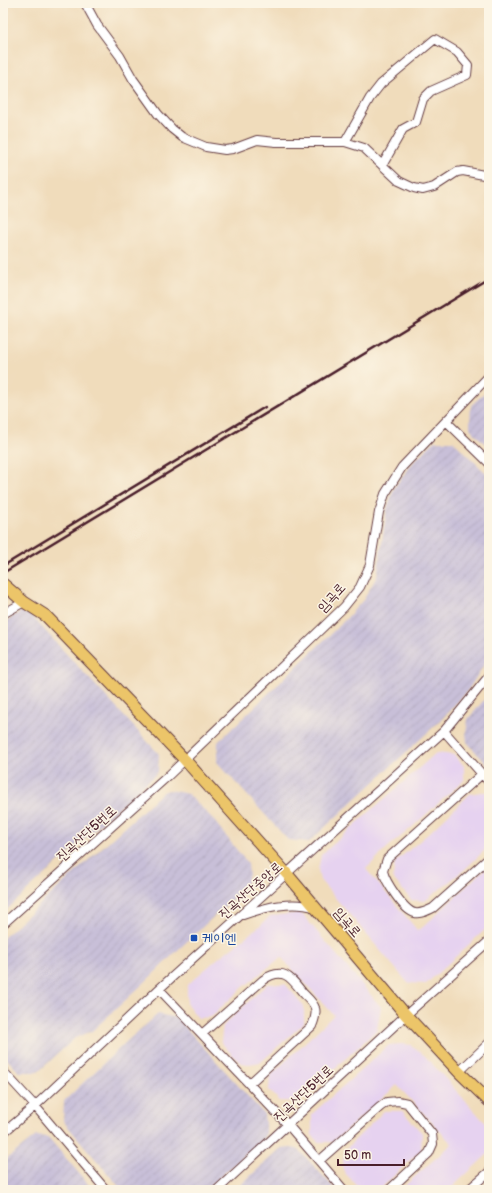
<svg xmlns="http://www.w3.org/2000/svg" width="492" height="1193" font-family="'Balsamiq Sans','Poor Story',sans-serif">
<style>
.built{fill:#e6d2f0}
.industrial{fill:url(#industrial-furrows)}
.lines{fill:none;stroke-linecap:round;stroke-linejoin:round}
.minor-casing{stroke:#633b41;stroke-width:10}
.major-casing{stroke:#633b41;stroke-width:13}
.minor{stroke:#fff;stroke-width:8}
.major{stroke:#ecc569;stroke-width:11}
.rail{stroke:#4a1f2b;stroke-width:2.5}
.transit-dot{fill:#1a4fb4;stroke:#fcf5e5;stroke-width:1.5}
.labels{text-anchor:middle;stroke-width:3;stroke-linejoin:round;paint-order:stroke}
.street-label{font-size:14px;fill:#4a1f2b;stroke:#fcf5e5}
.transit-label{font-size:14px;fill:#164399;stroke:#fcf5e5;text-anchor:start}
</style>
<defs>
<pattern id="industrial-furrows" width="10" height="10" patternUnits="userSpaceOnUse"><rect width="10" height="10" fill="#c8bfd8"/><path d="M-1 1l2-2M0 10L10 0M9 11l2-2" fill="none" stroke="#ada4ba"/></pattern>
</defs>
<rect width="100%" height="100%" fill="#fcf5e5"/>
<filter id="ink" filterUnits="userSpaceOnUse"><feTurbulence type="fractalNoise" baseFrequency=".025" numOctaves="2"/><feDisplacementMap in="SourceGraphic" scale="8" xChannelSelector="R" yChannelSelector="G"/><feConvolveMatrix kernelMatrix="1 2 1 2 8 2 1 2 1" color-interpolation-filters="sRGB"/></filter>
<filter id="wash" filterUnits="userSpaceOnUse"><feTurbulence type="fractalNoise" baseFrequency=".012" numOctaves="4" result="noise"/><feDisplacementMap in="SourceGraphic" scale="16" xChannelSelector="R" yChannelSelector="G"/><feGaussianBlur stdDeviation="0.9" result="paint"/><feColorMatrix in="noise" values="0 0 0 0 0 0 0 0 0 0 0 0 0 0 0 0 0 1.4 0 .05"/><feComposite in="paint" operator="in"/></filter>
<g filter="url(#wash)">
<rect width="100%" height="100%" fill="#f0dcbb"/>
<!-- built -->
<path class="built" d="M 436,753 L 454,755 L 464,766 L 464,780 L 411,828 L 388,847 L 366,869 L 417,930 L 423,927 L 489,865 L 489,926 L 426,984 L 408,983 L 320,880 L 318,870 L 321,855 Z
M 481,792 L 488,792 L 489,794 L 489,846 L 465,869 L 425,901 L 411,900 L 393,878 L 395,862 L 428,834 L 470,794 Z
M 290,914 L 302,914 L 381,1007 L 377,1030 L 299,1101 L 280,1101 L 269,1090 L 270,1076 L 334,1015 L 281,957 L 241,989 L 211,1017 L 198,1018 L 187,1004 L 187,985 L 216,960 L 261,925 L 270,916 Z
M 267,984 L 285,984 L 304,1006 L 304,1023 L 261,1062 L 249,1064 L 242,1063 L 235,1058 L 221,1042 L 223,1026 Z
M 401,1044 L 411,1045 L 425,1056 L 489,1127 L 489,1153 L 449,1190 L 400,1190 L 452,1144 L 397,1085 L 333,1142 L 318,1142 L 312,1135 L 312,1114 L 389,1045 Z
M 384,1111 L 402,1111 L 422,1133 L 421,1150 L 379,1190 L 359,1188 L 345,1173 L 342,1167 L 345,1150 Z"/>
<!-- industrial -->
<path class="industrial" d="M 489,388 L 489,447 L 476,435 L 470,428 L 470,422 L 471,406 Z
M 435,441 L 453,441 L 489,476 L 489,657 L 468,690 L 441,720 L 309,842 L 288,840 L 217,762 L 218,742 L 345,620 L 364,599 L 377,576 L 387,509 L 394,488 L 415,460 Z
M 25,609 L 159,754 L 158,772 L 3,913 L 3,623 Z
M 489,694 L 489,767 L 467,742 L 466,733 L 468,719 Z
M 169,790 L 188,794 L 211,817 L 248,864 L 249,874 L 246,885 L 225,906 L 181,947 L 144,983 L 92,1031 L 75,1038 L 38,1072 L 19,1072 L 3,1055 L 3,938 L 163,792 Z
M 158,1014 L 177,1018 L 264,1114 L 266,1133 L 262,1140 L 205,1190 L 122,1190 L 63,1121 L 64,1101 L 128,1040 Z
M 36,1136 L 48,1137 L 93,1190 L 3,1190 L 3,1162 Z
M 291,1148 L 297,1149 L 300,1151 L 336,1190 L 235,1190 L 280,1149 Z"/>
</g>
<g filter="url(#ink)">
<g class="lines">
<!-- minor casing -->
<g class="minor-casing">
<path id="minor" d="M 85,3 L 97,25 L 120,56 L 133,79 L 158,114 L 172,129 L 182,137 L 206,147 L 225,150 L 233,149 L 257,140 L 276,142 L 345,142 L 364,148 L 399,181 L 414,188 L 423,190 L 434,187 L 457,172 L 463,171 L 489,176
M 345,142 L 370,98 L 381,84 L 435,39 L 457,52 L 468,65 L 467,75 L 431,91 L 423,99 L 416,122 L 403,129 L 383,164
M 446,421 L 489,463
M 3,614 L 24,602
M 444,731 L 489,782
M 482,774 L 387,859 L 383,871 C 385,881 404,911 415,913 C 421,914 427,911 433,908 L 489,858
M 243,915 C 266,907 292,900 316,908
M 3,924 L 169,775 L 344,607 L 360,587 L 370,565 L 379,512 L 385,494 L 402,467 L 489,376
M 159,989 L 288,1125 L 344,1190
M 202,1034 L 263,980 C 284,966 291,978 303,993 C 307,997 314,1003 315,1008 C 317,1014 314,1021 312,1026 L 249,1084
M 3,1071 L 35,1106 L 106,1190
M 459,1072 L 489,1043
M 3,1133 L 35,1106 L 159,989 L 444,731 L 489,676
M 319,1161 L 380,1107 L 387,1102 L 398,1101 L 407,1103 L 432,1134 L 433,1144 L 429,1153 L 389,1190
M 217,1190 L 406,1015 L 489,941
M 468,1190 L 489,1172"/>
</g>
<!-- major casing -->
<g class="major-casing">
<path id="major" d="M 3,584 L 24,602 L 46,616 L 185,760 L 287,874 L 406,1015 L 459,1072 L 489,1101"/>
</g>
<!-- minor -->
<use href="#minor" class="minor"/>
<!-- major -->
<use href="#major" class="major"/>
<!-- rail -->
<path class="rail" d="M 3,566 L 265,407
M 3,573 L 489,278"/>
</g>
</g>
<!-- markers -->
<rect class="transit-dot" x="190" y="934" width="8" height="8" rx="2"/>
<g class="labels">
<!-- street labels -->
<g class="street-label">
<text transform="translate(331 597) rotate(-48)" y="5">임곡로</text>
<text transform="translate(86 833) rotate(-42)" y="5">진곡산단5번로</text>
<text transform="translate(250 890) rotate(-41)" y="5">진곡산단중앙로</text>
<text transform="translate(348 922) rotate(50)" y="5">임곡로</text>
<text transform="translate(303 1093) rotate(-43)" y="5">진곡산단5번로</text>
</g>
<!-- transit labels -->
<g class="transit-label">
<text x="202" y="943">케이엔</text>
</g>
</g>
<!-- margin -->
<rect width="492" height="1193" fill="none" stroke="#fcf5e5" stroke-width="16"/>
<!-- scale -->
<path d="M338 1159v6h66v-6" fill="none" stroke="#4a1f2b" stroke-width="2"/>
<text x="344" y="1159" font-size="12" fill="#4a1f2b" stroke="#fcf5e5" stroke-width="3" paint-order="stroke">50 m</text>
</svg>
